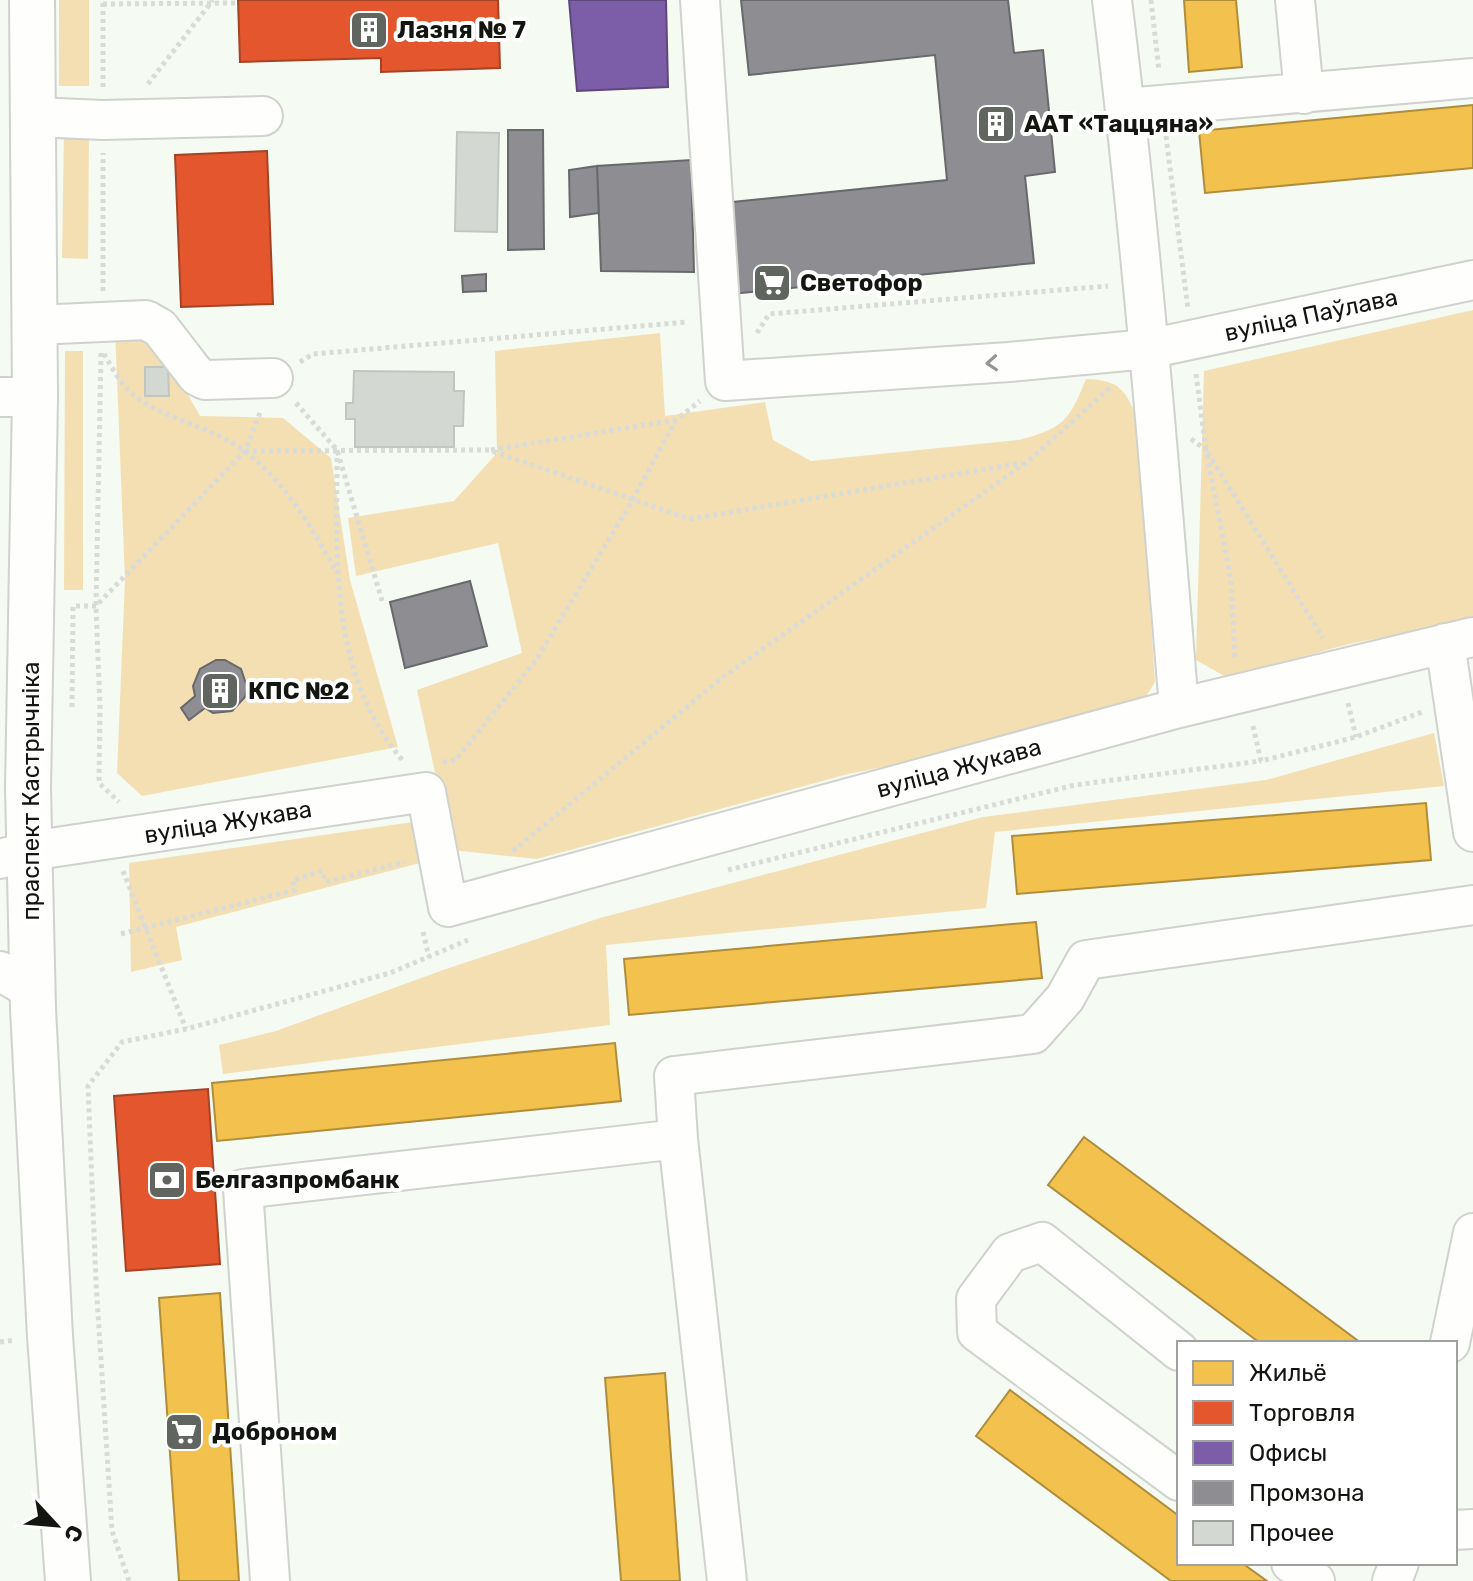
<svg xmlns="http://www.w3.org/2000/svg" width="1473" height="1581" font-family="Rubik,sans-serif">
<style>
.green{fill:#f4dfb2}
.homes{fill:#f2c14e;stroke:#af8d3b;stroke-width:2}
.shops{fill:#e4572e;stroke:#a54325;stroke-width:2}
.offices{fill:#7b5ea7;stroke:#5c487a;stroke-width:2}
.industry{fill:#8d8d92;stroke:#68696b;stroke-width:2}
.building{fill:#d3d8d3;stroke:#c2c6c1;stroke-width:2}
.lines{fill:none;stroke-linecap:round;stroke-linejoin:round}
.minor-casing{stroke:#cfd2cd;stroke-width:42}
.major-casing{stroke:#cfd2cd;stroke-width:48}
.path{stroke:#d9dbd8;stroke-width:5;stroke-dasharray:4 4;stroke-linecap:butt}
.minor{stroke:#fefefd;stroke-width:38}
.major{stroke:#fefefd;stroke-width:44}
.oneway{stroke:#949592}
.labels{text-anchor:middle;stroke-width:8;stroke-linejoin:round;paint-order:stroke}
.poi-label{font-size:24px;font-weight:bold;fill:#121510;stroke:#fff;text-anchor:start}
.street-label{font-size:24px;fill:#121510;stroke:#fff}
</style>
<rect width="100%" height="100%" fill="#f5faf2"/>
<!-- green -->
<path class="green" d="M 59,0 L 89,0 L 89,86 L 59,86 Z
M 64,133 L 89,133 L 88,259 L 62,258 Z
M 1473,310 L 1473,619 L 1349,644 L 1226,677 L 1196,660 L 1204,371 Z
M 115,328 L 164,352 L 200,416 L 283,418 L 331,458 L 350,580 L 398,747 L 142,796 L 117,773 L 125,580 Z
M 660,333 L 665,416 L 765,402 L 773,440 L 811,461 L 1019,440 C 1064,428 1069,421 1086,379 C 1121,380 1126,391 1138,421 L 1155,682 L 1133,717 L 848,774 L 537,859 L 452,850 L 417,690 L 522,653 L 498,543 L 356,576 L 348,518 L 454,501 L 497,453 L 495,351 Z
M 65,351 L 83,351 L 83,590 L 64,590 Z
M 1434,733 L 1444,786 L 995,832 L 986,908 L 606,945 L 610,1025 L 223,1074 L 219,1045 L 276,1031 L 443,970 L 600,918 L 983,817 L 1266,780 Z
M 413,822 L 420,863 L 176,927 L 182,960 L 131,972 L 129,863 Z"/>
<!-- homes -->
<path class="homes" d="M 1184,0 L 1236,0 L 1242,67 L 1189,72 Z
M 1473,105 L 1473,168 L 1205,193 L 1199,131 Z
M 1426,803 L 1431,860 L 1017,894 L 1012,836 Z
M 1036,922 L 1042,978 L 629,1015 L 624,959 Z
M 615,1043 L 621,1101 L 217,1141 L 212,1083 Z
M 1084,1137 L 1361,1343 L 1260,1343 L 1048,1185 Z
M 220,1293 L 239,1581 L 179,1581 L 159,1298 Z
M 665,1373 L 680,1581 L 621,1581 L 605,1378 Z
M 1010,1390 L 1179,1516 L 1179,1563 L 1242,1563 L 1267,1581 L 1171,1581 L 976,1436 Z"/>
<!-- shops -->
<path class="shops" d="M 238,0 L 498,0 L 500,68 L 381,72 L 381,58 L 240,62 Z
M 267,151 L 273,304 L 181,307 L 175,155 Z
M 208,1089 L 220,1264 L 126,1271 L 114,1096 Z"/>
<!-- offices -->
<path class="offices" d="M 569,0 L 666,0 L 668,87 L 577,91 Z"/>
<!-- industry -->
<path class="industry" d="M 741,0 L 1008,0 L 1014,53 L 1043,50 L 1055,172 L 1025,176 L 1034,263 L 732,294 L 723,203 L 947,180 L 935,55 L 749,75 Z
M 508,130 L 543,130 L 544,249 L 508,250 Z
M 691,160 L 694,272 L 601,271 L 597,166 Z
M 597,166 L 599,213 L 570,217 L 569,170 Z
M 486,274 L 486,291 L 463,292 L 462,276 Z
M 470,581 L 487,646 L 405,668 L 390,602 Z
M 216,660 L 225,660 L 241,669 L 247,687 L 245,697 L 232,711 L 213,713 L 205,708 L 189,720 L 181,708 L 195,696 L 193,686 L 200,669 Z"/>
<!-- building -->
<path class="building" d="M 457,132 L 499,133 L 497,232 L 455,231 Z
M 145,367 L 168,367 L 169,396 L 145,396 Z
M 354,371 L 454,372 L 454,391 L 464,391 L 463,426 L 454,426 L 454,447 L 355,447 L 355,419 L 346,419 L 346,403 L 353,403 Z"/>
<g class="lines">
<!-- minor casing -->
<g class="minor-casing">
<path id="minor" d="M 700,0 L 725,381 L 1009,362 L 1148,349 L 1473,280
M 1112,0 C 1141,235 1160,472 1179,708
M 1295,0 L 1304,94
M 1126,108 L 1473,78
M 34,117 L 103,120 L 263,116
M 35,325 L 146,320 L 160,328 L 197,376 L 205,380 L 273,378
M 0,397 L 35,397
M 1445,643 L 1473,832
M 0,859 L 30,851 L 426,792 L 448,907 L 1179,708 L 1473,637
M 0,971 L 33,991
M 678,1139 L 727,1581
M 1450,1343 L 1473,1233
M 1179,1351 L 1042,1242 L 1010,1253 L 976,1299 L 977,1332 L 1179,1481
M 1455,1530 L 1473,1529
M 1291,1563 L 1315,1581
M 270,1581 L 243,1189 L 678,1139 L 674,1076 L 1033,1034 L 1065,998 L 1086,960 L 1473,905
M 1392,1581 L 1399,1563"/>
</g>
<!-- major casing -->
<g class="major-casing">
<path id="major" d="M 32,0 L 35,397 L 28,788 L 33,1009 L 50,1336 L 68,1581"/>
</g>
<!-- path -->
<path class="path" d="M 1151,0 L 1159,71
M 103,4 L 238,3
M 148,84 L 213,0
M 103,87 L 103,0
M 1166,136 L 1188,309
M 103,291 L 103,153
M 757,333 L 769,314 L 1108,286
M 101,353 L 96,606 L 100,707 L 99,783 L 119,802
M 104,354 C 111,366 119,381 128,390 C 159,419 207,424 243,450 C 285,481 313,529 337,573
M 300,362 L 313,354 L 687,322
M 1196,374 L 1206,450 L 1323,638
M 296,403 L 337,450 L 383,604
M 1191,439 L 1206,450 L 1231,580 L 1235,659
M 337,450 C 337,559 328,672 403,761
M 491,450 L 675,420
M 245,451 L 489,450 L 690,519 L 1022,463
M 1348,703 L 1356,737
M 72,707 L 73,606 L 96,606 L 245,451 L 261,410
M 1253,726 L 1261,761 L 1356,737 L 1422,712
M 443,762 L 456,760 L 536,660 L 632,501 L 676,420 L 700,401
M 513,851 L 723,677 L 1027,462 L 1111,387
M 728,870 L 1075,785 L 1261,761
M 123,871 L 186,1029
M 423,932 L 429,957
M 121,934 L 295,890 L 293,880 L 322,871 L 326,882 L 405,862
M 0,1342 L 15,1340
M 129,1581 L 112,1531 L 96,1282 L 88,1086 L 122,1042 L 186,1029 L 390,973 L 468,940"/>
<!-- minor -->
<use href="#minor" class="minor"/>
<!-- major -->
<use href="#major" class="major"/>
</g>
<!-- one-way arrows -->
<defs><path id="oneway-chevron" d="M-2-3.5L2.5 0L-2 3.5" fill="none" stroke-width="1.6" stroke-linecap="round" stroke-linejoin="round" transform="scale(2)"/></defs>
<use class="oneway" href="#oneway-chevron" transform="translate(992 363) rotate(176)"/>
<!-- icons -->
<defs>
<g id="building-square" transform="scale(2)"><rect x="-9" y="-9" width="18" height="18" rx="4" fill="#61655f" stroke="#fff"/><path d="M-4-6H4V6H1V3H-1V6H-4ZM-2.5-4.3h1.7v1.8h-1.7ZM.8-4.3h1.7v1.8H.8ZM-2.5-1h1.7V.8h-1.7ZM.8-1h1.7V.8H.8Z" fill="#fff"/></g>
<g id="supermarket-square" transform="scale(2)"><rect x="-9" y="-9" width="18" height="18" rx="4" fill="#61655f" stroke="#fff"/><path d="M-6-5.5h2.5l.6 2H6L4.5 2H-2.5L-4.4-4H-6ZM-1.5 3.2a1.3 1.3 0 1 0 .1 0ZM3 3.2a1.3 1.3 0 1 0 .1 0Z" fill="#fff"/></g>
<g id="bank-square" transform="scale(2)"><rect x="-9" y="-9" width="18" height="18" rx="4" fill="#61655f" stroke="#fff"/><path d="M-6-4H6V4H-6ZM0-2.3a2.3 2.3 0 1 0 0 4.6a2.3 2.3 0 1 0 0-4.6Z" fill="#fff"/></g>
</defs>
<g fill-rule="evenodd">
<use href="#building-square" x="369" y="30"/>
<use href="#building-square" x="996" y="124"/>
<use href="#supermarket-square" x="772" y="283"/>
<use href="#building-square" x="220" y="691"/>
<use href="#bank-square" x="167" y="1180"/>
<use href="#supermarket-square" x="184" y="1432"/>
</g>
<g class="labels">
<!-- poi labels -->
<g class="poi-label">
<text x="397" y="38">Лазня № 7</text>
<text x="1024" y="132">ААТ «Таццяна»</text>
<text x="800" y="291">Светофор</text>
<text x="248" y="699">КПС №2</text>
<text x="195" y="1188">Белгазпромбанк</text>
<text x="212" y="1440">Доброном</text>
</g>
<!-- street labels -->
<g class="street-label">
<text transform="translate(1311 315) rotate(-12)" y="8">вуліца Паўлава</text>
<text transform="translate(959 768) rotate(-15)" y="8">вуліца Жукава</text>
<text transform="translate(31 791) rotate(-90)" y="8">праспект Кастрычніка</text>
<text transform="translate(228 822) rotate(-9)" y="8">вуліца Жукава</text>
</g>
</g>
<!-- legend -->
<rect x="1177" y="1341" width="280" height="224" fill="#ffffff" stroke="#a0a19f" stroke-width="2"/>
<rect x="1193" y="1361" width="40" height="24" fill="#f2c14e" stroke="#a0a19f" stroke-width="2"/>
<text x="1249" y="1381" font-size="24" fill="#121510">Жильё</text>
<rect x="1193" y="1401" width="40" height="24" fill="#e4572e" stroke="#a0a19f" stroke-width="2"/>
<text x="1249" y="1421" font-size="24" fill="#121510">Торговля</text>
<rect x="1193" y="1441" width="40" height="24" fill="#7b5ea7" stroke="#a0a19f" stroke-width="2"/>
<text x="1249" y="1461" font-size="24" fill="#121510">Офисы</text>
<rect x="1193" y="1481" width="40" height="24" fill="#8d8d92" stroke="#a0a19f" stroke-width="2"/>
<text x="1249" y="1501" font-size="24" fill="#121510">Промзона</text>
<rect x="1193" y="1521" width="40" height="24" fill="#d3d8d3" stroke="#a0a19f" stroke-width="2"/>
<text x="1249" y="1541" font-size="24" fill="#121510">Прочее</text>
<!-- north arrow -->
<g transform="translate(56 1525) rotate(116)" stroke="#ffffff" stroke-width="6" paint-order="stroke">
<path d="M0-6L14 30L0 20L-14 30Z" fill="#121510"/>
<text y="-12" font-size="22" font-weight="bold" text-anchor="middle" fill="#121510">С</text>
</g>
</svg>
